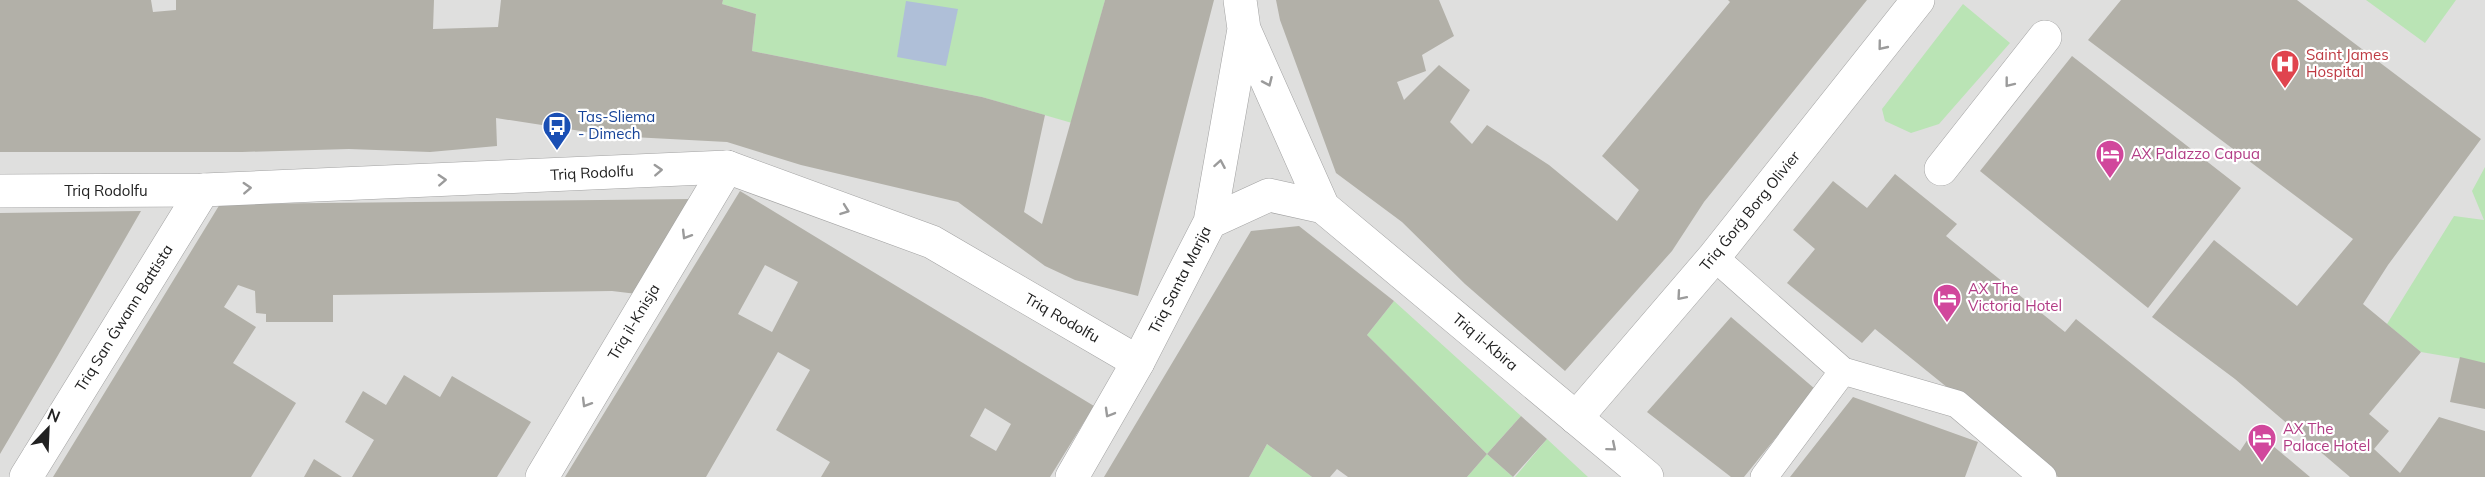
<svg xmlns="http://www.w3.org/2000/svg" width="2485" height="477" font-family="Mulish,sans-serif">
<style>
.residential{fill:#dfdfde}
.grass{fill:#bae4b5}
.water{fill:#afbfd8}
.building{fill:#b2b0a8;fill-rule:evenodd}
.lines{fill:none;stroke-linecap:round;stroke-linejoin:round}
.service-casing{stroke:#a2a2a2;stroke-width:28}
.pedestrian-casing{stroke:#a2a2a2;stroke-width:34}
.minor-casing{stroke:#a2a2a2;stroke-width:34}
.tertiary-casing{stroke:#a2a2a2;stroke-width:34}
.service{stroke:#fff;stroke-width:27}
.pedestrian{stroke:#fff;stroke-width:33}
.minor{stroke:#fff;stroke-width:33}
.tertiary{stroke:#fff;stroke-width:33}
.oneway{stroke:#9b9b9b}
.labels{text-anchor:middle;stroke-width:4.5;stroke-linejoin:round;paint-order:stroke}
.health-label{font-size:15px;fill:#be3a42;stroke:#fff;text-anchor:start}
.transit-label{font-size:15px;fill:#164399;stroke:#fff;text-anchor:start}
.hotel-label{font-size:15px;fill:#b23c85;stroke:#fff;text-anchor:start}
.street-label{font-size:15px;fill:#212121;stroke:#fff}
</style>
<rect width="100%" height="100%" fill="#f0f0e9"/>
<!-- residential -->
<path class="residential" d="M 0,0 L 2485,0 L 2485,477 L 0,477 Z"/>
<!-- grass -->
<path class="grass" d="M 723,0 L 1105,0 L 1072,123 L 982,97 L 752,51 L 756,14 L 722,4 Z
M 2366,0 L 2456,0 L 2425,43 Z
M 1963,4 L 2010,43 L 1939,124 L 1911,133 L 1885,121 L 1882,109 Z
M 2485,167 L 2485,363 L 2421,352 L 2387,324 L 2454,216 L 2484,220 L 2472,191 Z
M 1394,301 L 1521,416 L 1487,454 L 1513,477 L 1467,477 L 1487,454 L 1367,335 Z
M 1547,439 L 1588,477 L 1515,477 Z
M 1267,444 L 1312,477 L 1249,477 Z"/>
<!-- water -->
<path class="water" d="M 906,1 L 958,9 L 946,66 L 897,57 Z"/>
<!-- building -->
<path class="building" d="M 0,0 L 151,0 L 153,12 L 176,10 L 176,0 L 434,0 L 433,29 L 498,27 L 501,0 L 723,0 L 722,4 L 756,14 L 752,51 L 982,97 L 1045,115 L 1024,212 L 1042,224 L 1105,0 L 1214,0 L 1138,296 L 1075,280 L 1045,266 L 958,202 L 801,165 L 727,142 L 613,136 L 496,118 L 497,146 L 430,152 L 349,149 L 242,152 L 0,152 Z
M 1276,0 L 1439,0 L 1454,36 L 1422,55 L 1426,71 L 1397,82 L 1404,100 L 1439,65 L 1470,90 L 1450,122 L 1472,144 L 1487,125 L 1549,165 L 1617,221 L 1639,190 L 1602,156 L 1730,2 L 1728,0 L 1867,0 L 1704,202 L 1672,251 L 1565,371 L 1465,284 L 1402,222 L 1336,173 L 1280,20 Z
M 2121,0 L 2297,0 L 2481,139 L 2388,265 L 2363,304 L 2421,352 L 2369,414 L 2389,431 L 2374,449 L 2400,473 L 2439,417 L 2485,431 L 2485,477 L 2350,477 L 2235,379 L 2152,317 L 2214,240 L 2297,306 L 2353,239 L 2088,40 Z
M 2072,56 L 2241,188 L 2148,308 L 1980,171 Z
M 1895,174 L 1957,224 L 1946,236 L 2065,332 L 2076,319 L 2240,451 L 2254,430 L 2310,477 L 2058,477 L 1875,329 L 1862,343 L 1787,283 L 1815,249 L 1793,230 L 1833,181 L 1867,208 Z
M 740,191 L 1094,406 L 1050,477 L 821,477 L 830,462 L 776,430 L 810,370 L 778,352 L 706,477 L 565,477 ZM 765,265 L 798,282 L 772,332 L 738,314 ZM 985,408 L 1011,424 L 996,451 L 970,436 Z
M 692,199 L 637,294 L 612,291 L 333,295 L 333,322 L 266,322 L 266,314 L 256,313 L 255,291 L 238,285 L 224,307 L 256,327 L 233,363 L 296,403 L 251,477 L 53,477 L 220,204 Z
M 141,211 L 57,357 L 0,454 L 0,213 Z
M 1299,226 L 1394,301 L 1367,335 L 1487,454 L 1467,477 L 1348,477 L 1337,469 L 1330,477 L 1312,477 L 1267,444 L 1249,477 L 1104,477 L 1251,231 Z
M 1731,317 L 1815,389 L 1744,477 L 1731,477 L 1647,412 Z
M 2460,357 L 2485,363 L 2485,409 L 2450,402 Z
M 404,375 L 440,397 L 452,376 L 531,422 L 497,477 L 352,477 L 374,440 L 345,422 L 363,391 L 386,405 Z
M 1853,397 L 1978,442 L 1965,477 L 1790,477 Z
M 1521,416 L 1547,439 L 1513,477 L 1487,454 Z
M 314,459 L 342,477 L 304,477 Z"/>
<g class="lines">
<!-- service casing -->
<g class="service-casing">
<path id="service" d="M 1714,257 L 1843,371 L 1957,404 L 2043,477
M 1764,477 L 1843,371"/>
</g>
<!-- pedestrian casing -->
<g class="pedestrian-casing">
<path id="pedestrian" d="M 1941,169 L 2045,37"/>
</g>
<!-- minor casing -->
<g class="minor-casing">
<path id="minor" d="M 1576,418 L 1714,257 L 1918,0
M 26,477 L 203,190
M 542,477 L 727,167
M 1072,477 L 1138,362"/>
</g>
<!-- tertiary casing -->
<g class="tertiary-casing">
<path id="tertiary" d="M 1240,0 L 1244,29 L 1323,207 L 1647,477
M 0,191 L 203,190 L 727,167 L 932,242 L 1138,362 L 1210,222 L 1244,29
M 1210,222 L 1269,195 L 1323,207"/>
</g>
<!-- service -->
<use href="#service" class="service"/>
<!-- pedestrian -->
<use href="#pedestrian" class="pedestrian"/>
<!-- minor -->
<use href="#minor" class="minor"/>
<!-- tertiary -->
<use href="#tertiary" class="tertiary"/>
</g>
<!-- one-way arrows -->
<defs><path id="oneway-chevron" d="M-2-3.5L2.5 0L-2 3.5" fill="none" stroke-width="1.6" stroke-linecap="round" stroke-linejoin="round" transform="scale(1.5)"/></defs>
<g class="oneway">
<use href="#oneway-chevron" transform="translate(1882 46) rotate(129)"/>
<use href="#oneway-chevron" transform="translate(1268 82) rotate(66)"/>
<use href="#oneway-chevron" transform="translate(2009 83) rotate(128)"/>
<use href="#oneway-chevron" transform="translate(1220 164) rotate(-80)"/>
<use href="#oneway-chevron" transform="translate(658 170) rotate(-3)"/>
<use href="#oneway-chevron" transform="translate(442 180) rotate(-3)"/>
<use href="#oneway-chevron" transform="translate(247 188) rotate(-3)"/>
<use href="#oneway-chevron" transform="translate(845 210) rotate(20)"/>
<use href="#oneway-chevron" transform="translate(686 235) rotate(121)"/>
<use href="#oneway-chevron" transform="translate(1681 296) rotate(131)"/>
<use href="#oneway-chevron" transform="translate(586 403) rotate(121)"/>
<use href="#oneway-chevron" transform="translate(1109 413) rotate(120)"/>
<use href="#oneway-chevron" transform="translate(1612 447) rotate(40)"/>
</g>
<!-- icons -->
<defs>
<g id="hospital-pin" transform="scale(1.5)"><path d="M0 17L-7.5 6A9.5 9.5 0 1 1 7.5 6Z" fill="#e0444e" stroke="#fff"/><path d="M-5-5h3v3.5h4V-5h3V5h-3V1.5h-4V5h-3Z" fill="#fff"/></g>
<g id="bus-pin" transform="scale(1.5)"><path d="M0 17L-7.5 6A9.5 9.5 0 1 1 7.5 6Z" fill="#1a4fb4" stroke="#fff"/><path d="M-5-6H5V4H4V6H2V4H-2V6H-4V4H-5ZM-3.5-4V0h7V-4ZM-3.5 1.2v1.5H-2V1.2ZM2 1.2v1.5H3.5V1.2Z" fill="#fff"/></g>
<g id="hotel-pin" transform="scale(1.5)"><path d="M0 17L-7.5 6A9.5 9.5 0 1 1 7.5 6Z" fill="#d1479c" stroke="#fff"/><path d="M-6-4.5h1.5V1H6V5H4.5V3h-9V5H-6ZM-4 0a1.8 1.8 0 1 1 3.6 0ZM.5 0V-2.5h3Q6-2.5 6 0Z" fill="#fff"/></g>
</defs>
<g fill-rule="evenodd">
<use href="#hospital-pin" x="2285" y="64"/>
<use href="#bus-pin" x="557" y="126"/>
<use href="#hotel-pin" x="2110" y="154"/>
<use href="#hotel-pin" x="1947" y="298"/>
<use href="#hotel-pin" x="2262" y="438"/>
</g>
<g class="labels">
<!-- health labels -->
<g class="health-label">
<text x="2306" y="60">Saint James<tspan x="2306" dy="17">Hospital</tspan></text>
</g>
<!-- transit labels -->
<g class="transit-label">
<text x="578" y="122">Tas-Sliema<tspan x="578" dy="17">- Dimech</tspan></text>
</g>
<!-- hotel labels -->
<g class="hotel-label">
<text x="2131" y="159">AX Palazzo Capua</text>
<text x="1968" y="294">AX The<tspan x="1968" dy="17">Victoria Hotel</tspan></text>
<text x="2283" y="434">AX The<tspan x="2283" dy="17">Palace Hotel</tspan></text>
</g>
<!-- street labels -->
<g class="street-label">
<text transform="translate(592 173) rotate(-3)" y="5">Triq Rodolfu</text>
<text x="106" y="196">Triq Rodolfu</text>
<text transform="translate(1750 211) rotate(-51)" y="5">Triq Ġorġ Borg Olivier</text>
<text transform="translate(1180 280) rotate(-63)" y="5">Triq Santa Marija</text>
<text transform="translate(124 318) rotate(-58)" y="5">Triq San Ġwann Battista</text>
<text transform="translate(1062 318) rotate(30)" y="5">Triq Rodolfu</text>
<text transform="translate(634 322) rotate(-59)" y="5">Triq il-Knisja</text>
<text transform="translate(1485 342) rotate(40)" y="5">Triq il-Kbira</text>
</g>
</g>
<!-- north arrow -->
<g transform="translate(48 429) rotate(23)" stroke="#ffffff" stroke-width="4.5" paint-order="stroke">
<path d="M0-4.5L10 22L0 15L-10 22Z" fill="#212121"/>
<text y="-9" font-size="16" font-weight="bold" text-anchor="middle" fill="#212121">N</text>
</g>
</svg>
